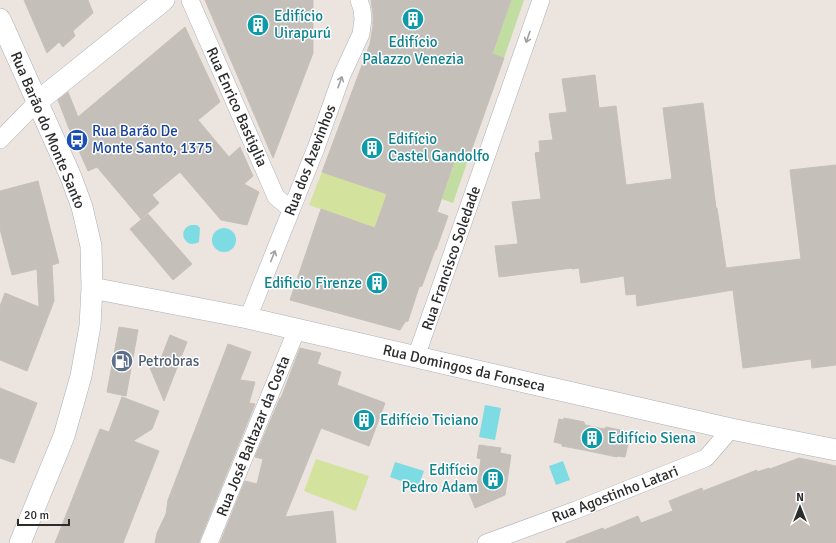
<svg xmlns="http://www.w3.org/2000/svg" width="836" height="543" font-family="Signika,sans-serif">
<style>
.green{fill:#c1dda1}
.pitch{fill:#d3e39e}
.water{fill:#7ddce3}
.building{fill:#c5bfba;stroke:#c7bfb9}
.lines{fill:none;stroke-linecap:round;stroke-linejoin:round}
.minor-casing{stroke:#acb0b7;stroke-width:18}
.tertiary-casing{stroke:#acb0b7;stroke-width:22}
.minor{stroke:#fff;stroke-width:17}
.tertiary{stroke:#fff;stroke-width:21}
.oneway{stroke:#a0a0a0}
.labels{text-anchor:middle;stroke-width:3;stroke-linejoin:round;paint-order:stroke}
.culture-label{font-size:15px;fill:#0d838f;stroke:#fff;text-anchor:start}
.street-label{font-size:15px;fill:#2c2c2c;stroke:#fff}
.transit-label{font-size:15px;fill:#164399;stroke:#fff;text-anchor:start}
.service-label{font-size:15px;fill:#4e5e75;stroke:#fff;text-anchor:start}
</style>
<rect width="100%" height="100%" fill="#ece4df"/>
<!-- green -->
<path class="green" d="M 511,0 L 524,0 L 504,58 L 492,54 Z
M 458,150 L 470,154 L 453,203 L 442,199 Z"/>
<!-- pitch -->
<path class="pitch" d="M 322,172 L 387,194 L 375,228 L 309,205 Z
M 316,459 L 369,476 L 356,511 L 304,491 Z"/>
<!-- water -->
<path class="water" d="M 191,225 L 197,225 L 200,228 L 199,242 C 185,250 176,230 191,225 Z
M212 240a12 12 0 1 1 24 0a12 12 0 1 1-24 0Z
M 485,405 L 501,408 L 495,440 L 479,437 Z
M 563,461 L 570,480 L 556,485 L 549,466 Z
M 395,462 L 424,471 L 418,487 L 390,477 Z"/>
<!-- building -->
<path class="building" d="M 24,0 L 88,0 L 93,13 L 73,31 L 75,36 L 63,47 L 59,42 L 47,53 Z
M 205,0 L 313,0 L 313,53 L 273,158 Z
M 371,0 L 511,0 L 492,54 L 504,58 L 470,154 L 458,150 L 437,212 L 448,216 L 436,250 L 435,250 L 422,286 L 419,287 L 408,321 L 405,322 L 400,330 L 290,300 L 321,209 L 375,228 L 387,194 L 322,172 L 370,44 L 373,26 L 373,14 Z
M 185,27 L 220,102 L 198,120 L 229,157 L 240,147 L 253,176 L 244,184 L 259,192 L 247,225 L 221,220 L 180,172 L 152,195 L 159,203 L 141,219 L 97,167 L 88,171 L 68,126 L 58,100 L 68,92 L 78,117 Z
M 595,75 L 599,108 L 616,106 L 626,185 L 672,179 L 663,108 L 703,103 L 716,208 L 717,208 L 726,268 L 801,259 L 790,170 L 836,165 L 836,365 L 812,368 L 811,359 L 743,368 L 733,290 L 637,306 L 636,294 L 626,295 L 624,276 L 581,283 L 579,268 L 572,269 L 572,268 L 499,277 L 495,246 L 518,244 L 512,202 L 541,199 L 535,153 L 540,152 L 539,141 L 553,140 L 549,114 L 567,112 L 562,79 Z
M 38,181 L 59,263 L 52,265 L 54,301 L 27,371 L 0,360 L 0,306 L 5,293 L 39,307 L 37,269 L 12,275 L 0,229 L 0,191 Z
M 148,214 L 192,264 L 173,280 L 130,229 Z
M 119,327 L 138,330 L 126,396 L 107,392 Z
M 170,335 L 187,342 L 164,401 L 150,368 L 158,366 Z
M 228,344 L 251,352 L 240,380 L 255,382 L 249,403 L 255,404 L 200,539 L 199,543 L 155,543 L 157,533 L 166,514 L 168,500 Z
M 300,348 L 321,353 L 317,364 L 341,372 L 337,385 L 385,403 L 369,446 L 321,428 L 285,517 L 333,511 L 336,543 L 220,543 L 245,481 L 257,484 L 263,459 L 255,457 L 280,398 L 281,398 Z
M 0,388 L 37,403 L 14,463 L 0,458 Z
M 122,397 L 159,411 L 152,429 L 133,441 L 159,451 L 123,543 L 55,543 L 100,429 L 109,432 Z
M 564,418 L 584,422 L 585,425 L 604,429 L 606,427 L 625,431 L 625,434 L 630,435 L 625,457 L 617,456 L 617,457 L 584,450 L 562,446 L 562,444 L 554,442 L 559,419 L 563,420 Z
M 479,445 L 501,448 L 500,453 L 511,455 L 505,495 L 475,508 L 468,490 L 477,486 L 481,459 L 477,458 Z
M 799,458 L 836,466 L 836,543 L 566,543 L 566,542 L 603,528 L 604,530 L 638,516 L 641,523 L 673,511 L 669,501 L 702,488 L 703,491 L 757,470 L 757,472 L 769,468 L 770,469 Z"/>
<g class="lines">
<!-- minor casing -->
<g class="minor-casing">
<path id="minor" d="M 190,0 L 276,197 L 291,209
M 0,140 L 37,102
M 248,318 L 316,148 L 342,75 L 361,34 L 363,19 L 362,9 L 359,0
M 416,357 L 541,0
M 209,543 L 297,329
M 486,543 L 576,510 L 706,458 L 731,429"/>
</g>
<!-- tertiary casing -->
<g class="tertiary-casing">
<path id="tertiary" d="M 0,19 L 71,177 L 82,207 L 91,246 L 92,288 L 90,326 L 81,376 L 64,436 L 20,543
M 37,102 L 164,0
M 92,288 L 248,318 L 542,386 L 731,429 L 836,450"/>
</g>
<!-- minor -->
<use href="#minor" class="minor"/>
<!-- tertiary -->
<use href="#tertiary" class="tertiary"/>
</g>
<!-- one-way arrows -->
<defs><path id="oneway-shaft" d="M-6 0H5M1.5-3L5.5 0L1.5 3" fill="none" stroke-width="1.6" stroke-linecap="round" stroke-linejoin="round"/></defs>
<g class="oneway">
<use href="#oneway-shaft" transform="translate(528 37) rotate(109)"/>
<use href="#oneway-shaft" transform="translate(340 82) rotate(-70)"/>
<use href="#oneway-shaft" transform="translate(273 256) rotate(-68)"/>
</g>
<!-- icons -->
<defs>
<g id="building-disc" transform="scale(1.15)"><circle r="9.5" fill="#0f9aa8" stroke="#fff"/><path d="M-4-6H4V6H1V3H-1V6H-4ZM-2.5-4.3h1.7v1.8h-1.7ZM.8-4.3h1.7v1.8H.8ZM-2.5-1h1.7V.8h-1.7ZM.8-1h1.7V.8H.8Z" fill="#fff"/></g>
<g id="bus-disc" transform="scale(1.15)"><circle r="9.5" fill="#1a4fb4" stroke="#fff"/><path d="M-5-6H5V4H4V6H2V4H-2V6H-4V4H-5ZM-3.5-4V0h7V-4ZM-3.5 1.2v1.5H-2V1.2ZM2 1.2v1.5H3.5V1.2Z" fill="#fff"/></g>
<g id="fuel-disc" transform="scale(1.15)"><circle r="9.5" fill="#5c6f8a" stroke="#fff"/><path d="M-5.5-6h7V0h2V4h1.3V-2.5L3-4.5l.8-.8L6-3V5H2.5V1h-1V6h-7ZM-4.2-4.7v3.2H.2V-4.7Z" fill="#fff"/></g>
</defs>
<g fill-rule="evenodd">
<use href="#building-disc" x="413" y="19"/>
<use href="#building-disc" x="258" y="25"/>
<use href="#bus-disc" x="77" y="140"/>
<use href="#building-disc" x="372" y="148"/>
<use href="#building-disc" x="377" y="283"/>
<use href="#fuel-disc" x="122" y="361"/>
<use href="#building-disc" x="364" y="420"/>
<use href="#building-disc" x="592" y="438"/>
<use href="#building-disc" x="493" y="479"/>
</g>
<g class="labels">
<!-- culture labels -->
<g class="culture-label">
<text x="274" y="21">Edifício<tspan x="274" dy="17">Uirapurú</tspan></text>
<text x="413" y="47" text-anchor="middle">Edifício<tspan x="413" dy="17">Palazzo Venezia</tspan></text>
<text x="388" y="144">Edifício<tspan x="388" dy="17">Castel Gandolfo</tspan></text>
<text x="362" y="288" text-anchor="end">Edificio Firenze</text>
<text x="380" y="425">Edifício Ticiano</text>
<text x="608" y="443">Edifício Siena</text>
<text x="478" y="475" text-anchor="end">Edifício<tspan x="478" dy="17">Pedro Adam</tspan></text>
</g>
<!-- street labels -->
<g class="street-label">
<text transform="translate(237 107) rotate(66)" y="5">Rua Enrico Bastiglia</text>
<text transform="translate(48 130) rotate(67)" y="5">Rua Barão do Monte Santo</text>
<text transform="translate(310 160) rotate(-69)" y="5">Rua dos Azevinhos</text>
<text transform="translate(451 258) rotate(-71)" y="5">Rua Francisco Soledade</text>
<text transform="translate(464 368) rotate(13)" y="5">Rua Domingos da Fonseca</text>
<text transform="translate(253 436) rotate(-68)" y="5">Rua José Baltazar da Costa</text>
<text transform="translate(615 494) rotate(-21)" y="5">Rua Agostinho Latari</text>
</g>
<!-- transit labels -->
<g class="transit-label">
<text x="92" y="136">Rua Barão De<tspan x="92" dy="17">Monte Santo, 1375</tspan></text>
</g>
<!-- service labels -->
<g class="service-label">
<text x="138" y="366">Petrobras</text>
</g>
</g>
<!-- north arrow -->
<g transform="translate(800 507)" stroke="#ffffff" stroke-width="3" paint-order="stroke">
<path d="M0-3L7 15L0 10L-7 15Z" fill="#2c2c2c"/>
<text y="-6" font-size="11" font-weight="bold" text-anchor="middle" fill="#2c2c2c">N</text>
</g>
<!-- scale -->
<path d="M18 519v6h51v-6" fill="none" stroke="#2c2c2c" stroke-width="2"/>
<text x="24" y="519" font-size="12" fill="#2c2c2c" stroke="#ffffff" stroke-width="3" paint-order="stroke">20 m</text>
</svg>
